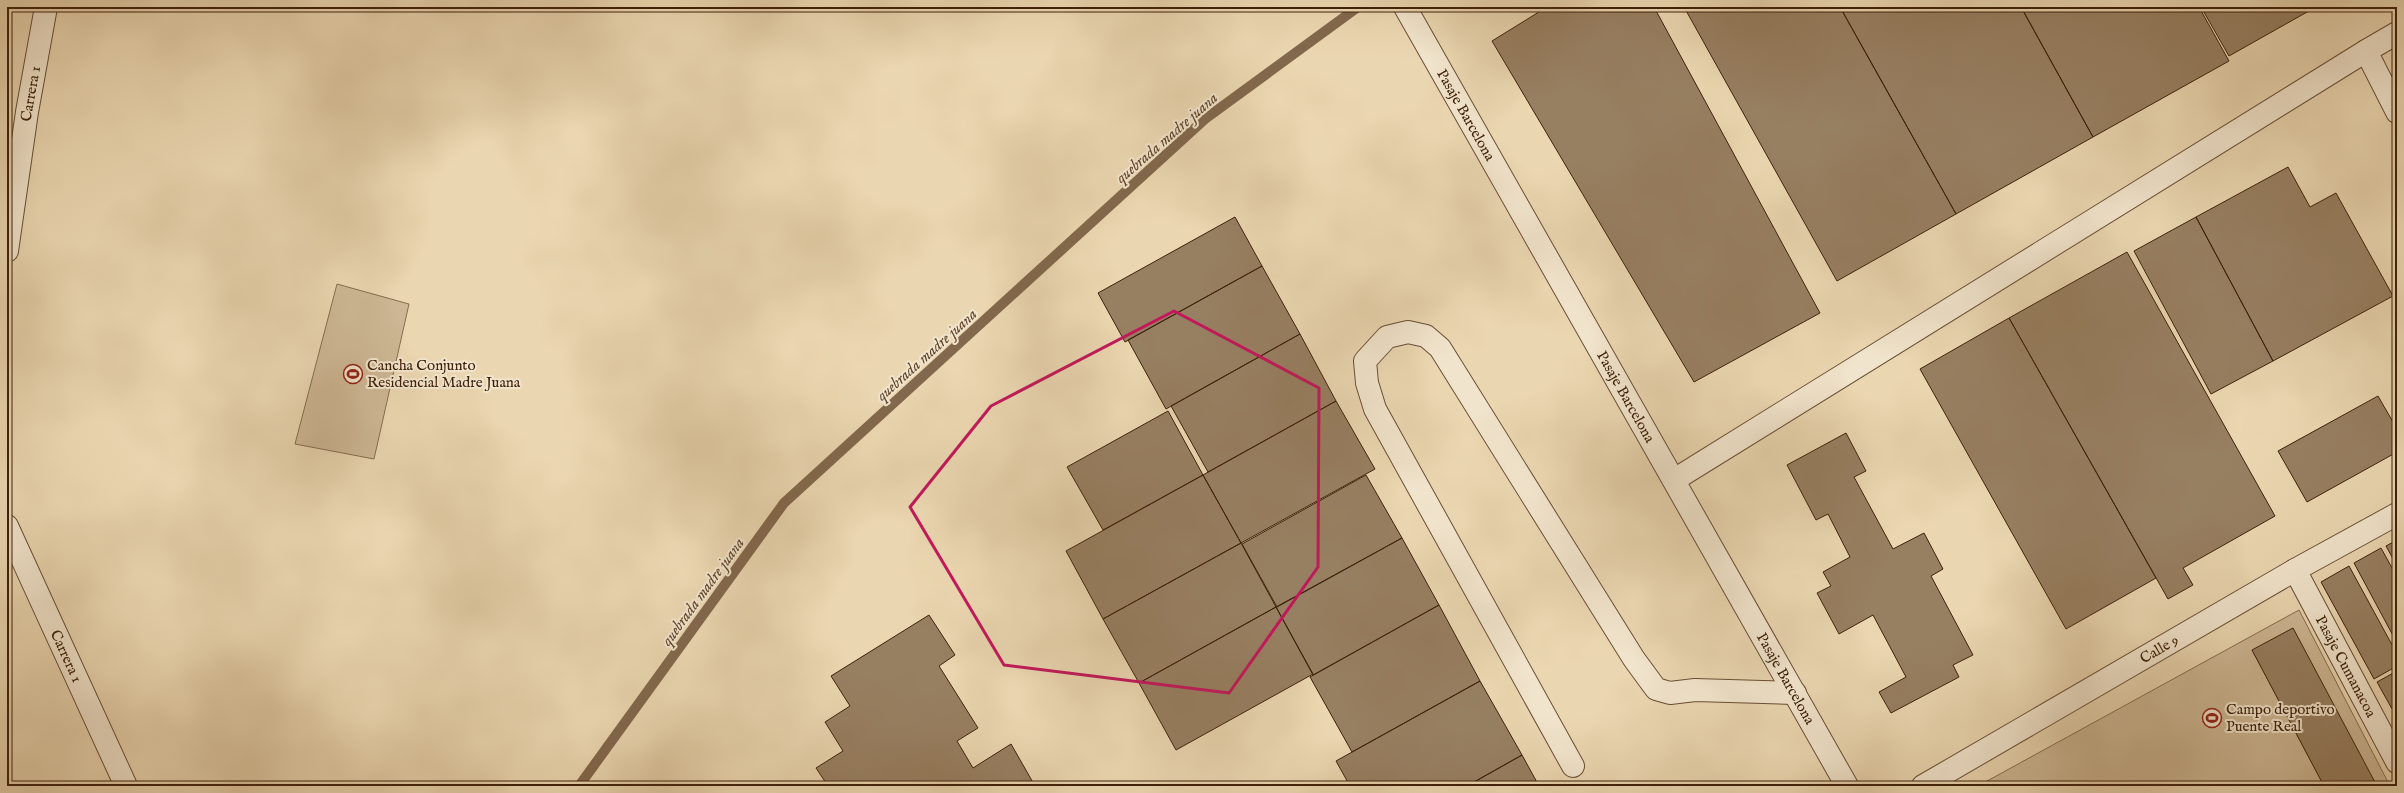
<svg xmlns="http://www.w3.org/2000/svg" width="2404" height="793" font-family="'IM FELL English',serif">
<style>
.green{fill:#cdb794;stroke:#866c50}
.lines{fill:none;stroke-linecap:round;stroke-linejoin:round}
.stream{stroke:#82684c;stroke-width:10}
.building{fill:#977f61;stroke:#3e210b}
.minor-casing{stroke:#694e34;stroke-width:24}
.minor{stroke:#f1e4cc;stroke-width:22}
.marked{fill:none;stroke:#c2185b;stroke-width:3;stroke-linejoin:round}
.labels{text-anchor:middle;stroke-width:4;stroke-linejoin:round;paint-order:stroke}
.street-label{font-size:15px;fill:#3e210b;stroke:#f1e4cc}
.poi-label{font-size:15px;fill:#3e210b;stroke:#f1e4cc;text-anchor:start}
.water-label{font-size:16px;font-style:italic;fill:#60452c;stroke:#f1e4cc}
</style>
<rect width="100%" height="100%" fill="#ead6b0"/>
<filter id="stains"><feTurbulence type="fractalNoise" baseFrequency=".005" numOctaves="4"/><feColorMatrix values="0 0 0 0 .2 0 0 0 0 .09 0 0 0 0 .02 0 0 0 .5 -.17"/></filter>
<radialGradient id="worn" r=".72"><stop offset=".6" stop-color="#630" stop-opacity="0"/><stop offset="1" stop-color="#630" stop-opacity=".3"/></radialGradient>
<!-- green -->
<path class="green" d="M 337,284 L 409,304 L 374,459 L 295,444 Z
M 2299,610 L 2390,786 L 2377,786 L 2252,650 L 2324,786 L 1978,786 Z"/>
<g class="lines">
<!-- stream -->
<path class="stream" d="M 579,786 L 784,503 L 1205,119 L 1358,7"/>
</g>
<!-- building -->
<path class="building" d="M 1547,7 L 1654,7 L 1820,313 L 1694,382 L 1492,41 Z
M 1684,7 L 1840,7 L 1956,214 L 1837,281 Z
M 1840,7 L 2021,7 L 2093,137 L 1956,214 Z
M 2021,7 L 2199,7 L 2229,61 L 2093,137 Z
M 2201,7 L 2316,7 L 2229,56 Z
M 2288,167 L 2310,207 L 2336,193 L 2393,296 L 2273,361 L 2196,217 Z
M 1235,217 L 1262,266 L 1125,342 L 1098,293 Z
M 2196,217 L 2273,361 L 2211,394 L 2134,251 Z
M 2127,252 L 2275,516 L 2183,568 L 2193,585 L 2168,599 L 2009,318 Z
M 1262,266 L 1300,334 L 1166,409 L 1128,340 Z
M 2009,318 L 2156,578 L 2066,629 L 1920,369 Z
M 1300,334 L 1336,401 L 1208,472 L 1171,406 Z
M 2378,396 L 2397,429 L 2397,452 L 2307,502 L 2278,451 Z
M 1336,401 L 1375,469 L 1241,543 L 1203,475 Z
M 1168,411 L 1203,475 L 1103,530 L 1067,467 Z
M 1846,433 L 1866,471 L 1854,477 L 1893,549 L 1924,533 L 1943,569 L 1931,576 L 1973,655 L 1953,665 L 1959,677 L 1891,713 L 1879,692 L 1906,677 L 1873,615 L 1839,634 L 1817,593 L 1831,586 L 1823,572 L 1850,557 L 1828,514 L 1816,520 L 1787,465 Z
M 1203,475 L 1241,543 L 1103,619 L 1066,551 Z
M 1366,475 L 1402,538 L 1277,607 L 1242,544 Z
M 1402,538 L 1439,605 L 1313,675 L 1276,607 Z
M 2397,540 L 2397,566 L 2386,546 Z
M 1241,543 L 1276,607 L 1139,683 L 1103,619 Z
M 2381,548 L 2397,577 L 2397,643 L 2354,563 Z
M 2349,566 L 2397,654 L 2397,666 L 2374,679 L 2321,582 Z
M 1439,605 L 1480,681 L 1352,752 L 1310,677 Z
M 1276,607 L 1313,674 L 1176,750 L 1139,683 Z
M 929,615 L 955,655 L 939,666 L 978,728 L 957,741 L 973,768 L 1011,744 L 1035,786 L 828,786 L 816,768 L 843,751 L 825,722 L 850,706 L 831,676 Z
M 2293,628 L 2377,786 L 2324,786 L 2252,650 Z
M 2397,671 L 2397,707 L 2392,709 L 2377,682 Z
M 1480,681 L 1522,755 L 1467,786 L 1350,786 L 1336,761 Z
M 1522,755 L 1539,786 L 1467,786 Z"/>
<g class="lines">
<!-- minor casing -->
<g class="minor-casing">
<g id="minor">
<path id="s1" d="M 1405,7 L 1847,786"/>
<path d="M 2397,33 L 2366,51 L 2397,112"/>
<path id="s2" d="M 7,251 L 27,112 L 46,7"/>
<path d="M 1674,480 L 2366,51"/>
<path id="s3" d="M 7,526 L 126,786"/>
<path id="s4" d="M 2295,570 L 2397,762"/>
<path d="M 1573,766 L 1375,409 L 1367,383 L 1365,361 L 1387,337 L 1408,332 L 1426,336 L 1440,348 L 1634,659 L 1656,689 L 1670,693 L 1695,690 L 1795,693"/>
<path id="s5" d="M 1923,786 L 2295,570 L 2397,514"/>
</g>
</g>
<!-- minor -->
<use href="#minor" class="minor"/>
</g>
<!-- marked area -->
<path class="marked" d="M 1174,311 L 1319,388 L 1318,567 L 1229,693 L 1004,665 L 910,507 L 991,406 Z"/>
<!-- icons -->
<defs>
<g id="stadium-ring" transform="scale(1)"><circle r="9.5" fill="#f1e4cc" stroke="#8f2418" stroke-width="1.5"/><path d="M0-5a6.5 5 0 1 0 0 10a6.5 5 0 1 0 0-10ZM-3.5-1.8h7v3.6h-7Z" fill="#8f2418"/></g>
</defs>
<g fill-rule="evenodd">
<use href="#stadium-ring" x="353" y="374"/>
<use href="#stadium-ring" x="2212" y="718"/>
</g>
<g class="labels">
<!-- street labels -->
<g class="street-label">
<text dy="5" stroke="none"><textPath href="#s2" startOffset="159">Carrera 1</textPath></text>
<text dy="5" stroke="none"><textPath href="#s1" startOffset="124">Pasaje Barcelona</textPath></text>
<text dy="5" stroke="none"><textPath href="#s1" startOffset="448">Pasaje Barcelona</textPath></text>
<text dy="5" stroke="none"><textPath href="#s5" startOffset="273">Calle 9</textPath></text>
<text dy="5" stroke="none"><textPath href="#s3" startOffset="143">Carrera 1</textPath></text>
<text dy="5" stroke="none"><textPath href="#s4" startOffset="109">Pasaje Cumanacoa</textPath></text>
<text dy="5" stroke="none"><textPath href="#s1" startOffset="772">Pasaje Barcelona</textPath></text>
</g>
<!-- poi labels -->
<g class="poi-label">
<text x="367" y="370">Cancha Conjunto<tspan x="367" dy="17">Residencial Madre Juana</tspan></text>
<text x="2226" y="714">Campo deportivo<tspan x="2226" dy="17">Puente Real</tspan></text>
</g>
<!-- water labels -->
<g class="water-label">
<text transform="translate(1166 137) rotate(-41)" y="6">quebrada madre juana</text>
<text transform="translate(926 354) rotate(-42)" y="6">quebrada madre juana</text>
<text transform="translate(702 591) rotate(-54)" y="6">quebrada madre juana</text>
</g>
</g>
<!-- margin -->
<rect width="2404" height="793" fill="none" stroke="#ead6b0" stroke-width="24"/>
<rect x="8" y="8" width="2388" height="777" fill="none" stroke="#3e210b" stroke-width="2"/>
<rect x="12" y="12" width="2380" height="769" fill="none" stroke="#3e210b"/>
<rect width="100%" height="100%" filter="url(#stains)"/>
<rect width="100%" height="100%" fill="url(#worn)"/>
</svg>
